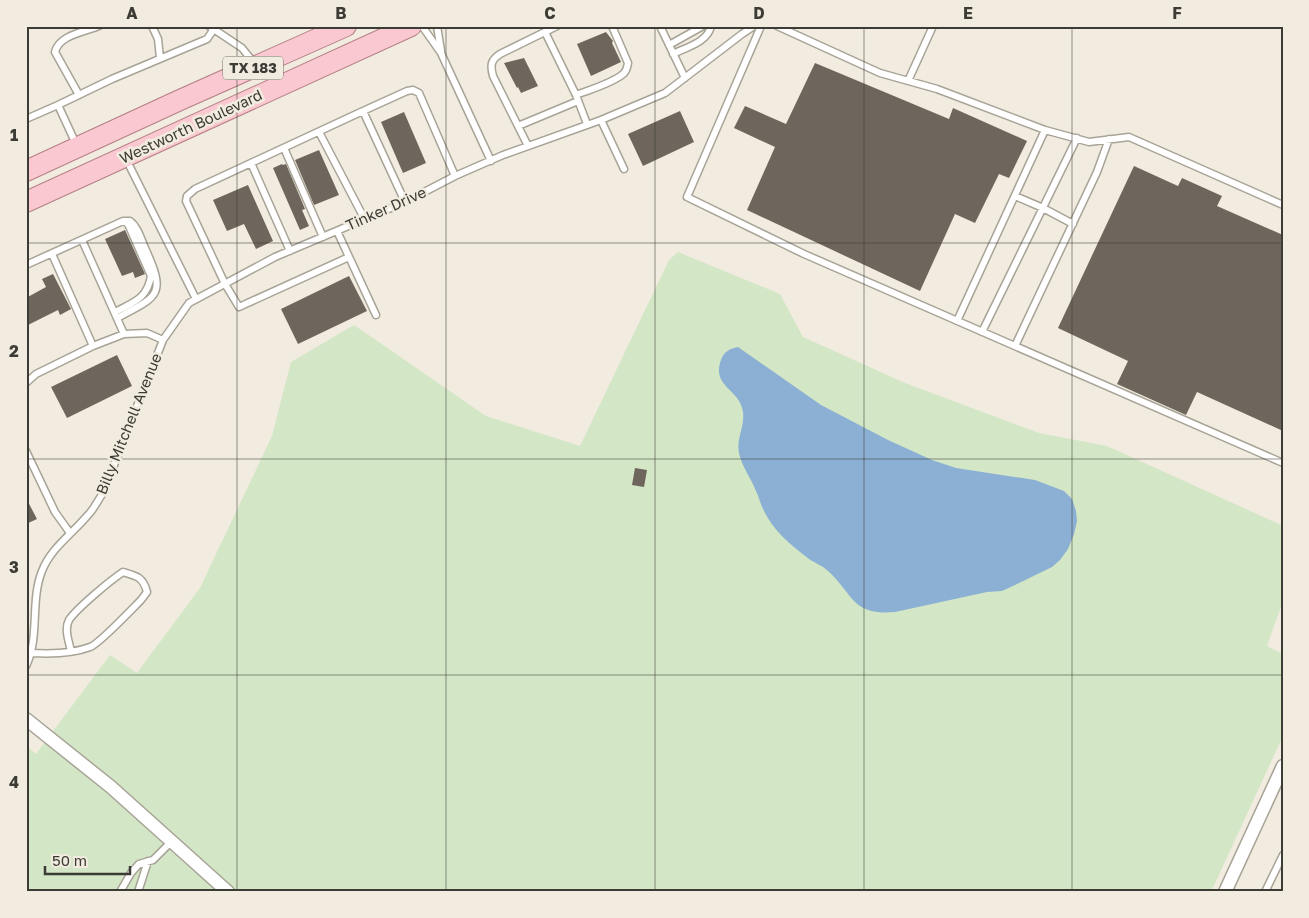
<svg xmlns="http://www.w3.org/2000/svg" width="1309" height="918" font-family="'Golos Text',sans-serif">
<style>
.green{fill:#d3e6c6}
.water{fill:#8bb0d3}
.building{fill:#6e665c}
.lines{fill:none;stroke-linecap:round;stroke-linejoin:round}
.lane-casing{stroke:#a8a397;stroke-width:9}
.street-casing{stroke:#a8a397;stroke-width:15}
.primary-casing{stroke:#b57f85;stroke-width:22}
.lane{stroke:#fff;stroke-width:6}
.street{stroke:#fff;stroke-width:12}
.primary{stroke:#f9c8d0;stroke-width:20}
.grid{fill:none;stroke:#3d3b36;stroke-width:1;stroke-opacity:0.55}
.labels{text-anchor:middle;stroke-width:5;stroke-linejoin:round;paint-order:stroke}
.shield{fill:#f1ecdf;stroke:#737069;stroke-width:1}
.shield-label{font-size:14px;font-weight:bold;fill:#3d3b36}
.street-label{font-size:15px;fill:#3d3b36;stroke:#f1ecdf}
.neatline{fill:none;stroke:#3d3b36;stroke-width:2}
.grid-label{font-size:16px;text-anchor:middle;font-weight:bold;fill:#3d3b36}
</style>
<rect width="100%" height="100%" fill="#f1ecdf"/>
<!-- green -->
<path class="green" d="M 678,252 L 780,294 L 803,337 L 905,383 L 1039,433 L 1107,446 L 1281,525 L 1283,530 L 1283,601 L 1267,646 L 1283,654 L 1283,736 L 1211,892 L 26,892 L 26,746 L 36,754 L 110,655 L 137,673 L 200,588 L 272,436 L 291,362 L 354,325 L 486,416 L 580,446 L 669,260 Z"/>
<!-- water -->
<path class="water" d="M 738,347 L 821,405 L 888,440 L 932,460 L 956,468 L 1035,480 L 1064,491 L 1072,499 L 1076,511 L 1077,521 L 1074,534 L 1068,549 L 1060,560 L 1052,567 L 1015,585 L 1002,591 L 987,592 L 895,612 C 852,616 854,595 828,571 C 823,566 815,563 809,559 C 790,544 773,531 763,509 C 760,503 759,497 756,491 C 751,478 742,467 739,453 C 736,439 745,426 743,412 C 740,389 711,387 721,360 C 724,351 730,349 738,347 Z"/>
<!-- building -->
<path class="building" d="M 606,32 L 613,41 L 612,43 L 621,62 L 591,76 L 577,44 Z
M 524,58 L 538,86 L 521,93 L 518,87 L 517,88 L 504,63 Z
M 815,63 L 949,119 L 953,108 L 1027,141 L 1009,178 L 999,174 L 975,223 L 955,214 L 920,291 L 747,210 L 775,147 L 734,128 L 745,106 L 786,124 Z
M 680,111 L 694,142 L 643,166 L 628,134 Z
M 404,112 L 426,163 L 403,173 L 381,122 Z
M 319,150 L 339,195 L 314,205 L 295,160 Z
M 282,164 L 283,165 L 286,164 L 305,209 L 302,210 L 309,226 L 300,230 L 273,168 Z
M 1134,166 L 1178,186 L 1182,178 L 1222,196 L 1217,206 L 1283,235 L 1283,431 L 1197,392 L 1186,415 L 1117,384 L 1128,361 L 1058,328 Z
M 248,185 L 273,241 L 256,249 L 244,224 L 227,231 L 213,200 Z
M 125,230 L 145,274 L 135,278 L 133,272 L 122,276 L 105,239 Z
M 53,274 L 71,309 L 60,315 L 58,310 L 26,326 L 26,298 L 46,287 L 42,279 Z
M 349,276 L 367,311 L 298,344 L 281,309 Z
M 117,355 L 132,386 L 67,418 L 51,387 Z
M 635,468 L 647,470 L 644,487 L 632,485 Z
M 26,498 L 37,519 L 26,524 Z"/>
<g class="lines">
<!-- lane casing -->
<g class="lane-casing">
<path id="lane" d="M 152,26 L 158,39 L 160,58
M 209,26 L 242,48 L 254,63
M 422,26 L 441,53 L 491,161
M 437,26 L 441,51
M 660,26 L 685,78
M 761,26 L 687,197 L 804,254 L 1283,463
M 777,26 L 880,73 L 937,89 L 1045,130 L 1089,142 L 1129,137 L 1283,205
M 545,32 L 576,95
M 669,45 L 703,26
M 673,54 C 687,47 708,42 711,26
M 908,81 L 933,26
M 79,95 L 55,52 C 59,35 84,32 99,26
M 26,119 L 58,105
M 601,120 L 624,169
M 587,124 L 576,95 C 589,90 613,83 623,74 C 627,71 627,67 628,63 L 612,26
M 518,126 L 578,101
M 319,132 L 365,220
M 76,144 L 58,105 L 112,79 L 207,39 L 216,26
M 528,146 L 493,76 C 490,65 491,60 500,54 L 557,26
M 284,148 L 323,237
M 126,159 L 196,299
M 251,163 L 290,251
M 1015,196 L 1043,208 L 1073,224
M 405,202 L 363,111 L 407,91 L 413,90 L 419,93 L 455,176
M 337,231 L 376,315
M 82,240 L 124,334
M 52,254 L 93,346
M 349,257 L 239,307 L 225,284 L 186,201 L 187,196 L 195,189 L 363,111
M 26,265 L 123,221 L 130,221 C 138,227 141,239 145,248 C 166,294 160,296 117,318
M 115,312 C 134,302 147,299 151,276 L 128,224 L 124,221
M 957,321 L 1045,130
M 982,332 L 1077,138
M 1015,346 L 1097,172 L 1109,139
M 26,383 L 36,374 L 93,346 L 124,334 L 147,333 L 163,340
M 26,451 L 55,512 L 70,533
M 32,653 C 50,654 72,654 90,647 C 99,644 132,609 141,600 L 147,592 C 143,577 137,576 123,572 C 111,580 77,608 69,620 C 64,629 69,642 71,651
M 26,666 C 40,637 30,601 42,571 C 51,548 72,534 88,515 C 94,509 98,500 103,493 L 163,340 L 189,303 L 275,257 L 405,202 L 455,176 L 503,155 L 601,120 L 665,93 L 742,34 L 754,26
M 120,892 L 131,873 L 139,864 L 153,860 L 172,841
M 138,892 L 148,861
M 1265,892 L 1283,855"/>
</g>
<!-- street casing -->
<g class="street-casing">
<path id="street" d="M 26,719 L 111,787 L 228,892
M 1225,892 L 1283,766"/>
</g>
<!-- primary casing -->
<g class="primary-casing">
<path id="primary" d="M 26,171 L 180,100 L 346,26
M 26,202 L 411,26"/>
</g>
<!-- lane -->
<use href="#lane" class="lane"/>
<!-- street -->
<use href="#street" class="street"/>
<!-- primary -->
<use href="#primary" class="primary"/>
</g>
<!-- grid -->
<path class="grid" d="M 237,26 L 237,892M 446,26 L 446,892M 655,26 L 655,892M 864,26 L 864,892M 1072,26 L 1072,892M 26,243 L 1283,243M 26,459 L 1283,459M 26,675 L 1283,675"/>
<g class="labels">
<!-- shield labels -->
<rect class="shield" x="223" y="56.5" width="60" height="23" rx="4"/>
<g class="shield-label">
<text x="253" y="73">TX 183</text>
</g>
<!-- street labels -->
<g class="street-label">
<text transform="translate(191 127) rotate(-25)" y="5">Westworth Boulevard</text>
<text transform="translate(386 209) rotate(-24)" y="5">Tinker Drive</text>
<text transform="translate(129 424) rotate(-68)" y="5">Billy Mitchell Avenue</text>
</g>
</g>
<!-- border -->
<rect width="1309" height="918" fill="none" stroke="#f1ecdf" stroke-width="55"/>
<!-- scale -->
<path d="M45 866v8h85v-8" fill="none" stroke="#3d3b36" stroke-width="2.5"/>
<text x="52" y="866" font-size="15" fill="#3d3b36" stroke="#f1ecdf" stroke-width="4" paint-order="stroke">50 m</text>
<rect x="28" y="28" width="1254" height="862" class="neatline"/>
<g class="grid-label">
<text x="132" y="19">A</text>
<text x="341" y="19">B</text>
<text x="550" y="19">C</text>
<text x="759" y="19">D</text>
<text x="968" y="19">E</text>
<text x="1177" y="19">F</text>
<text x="14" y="141">1</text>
<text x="14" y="357">2</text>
<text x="14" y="573">3</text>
<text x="14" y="788">4</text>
</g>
</svg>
